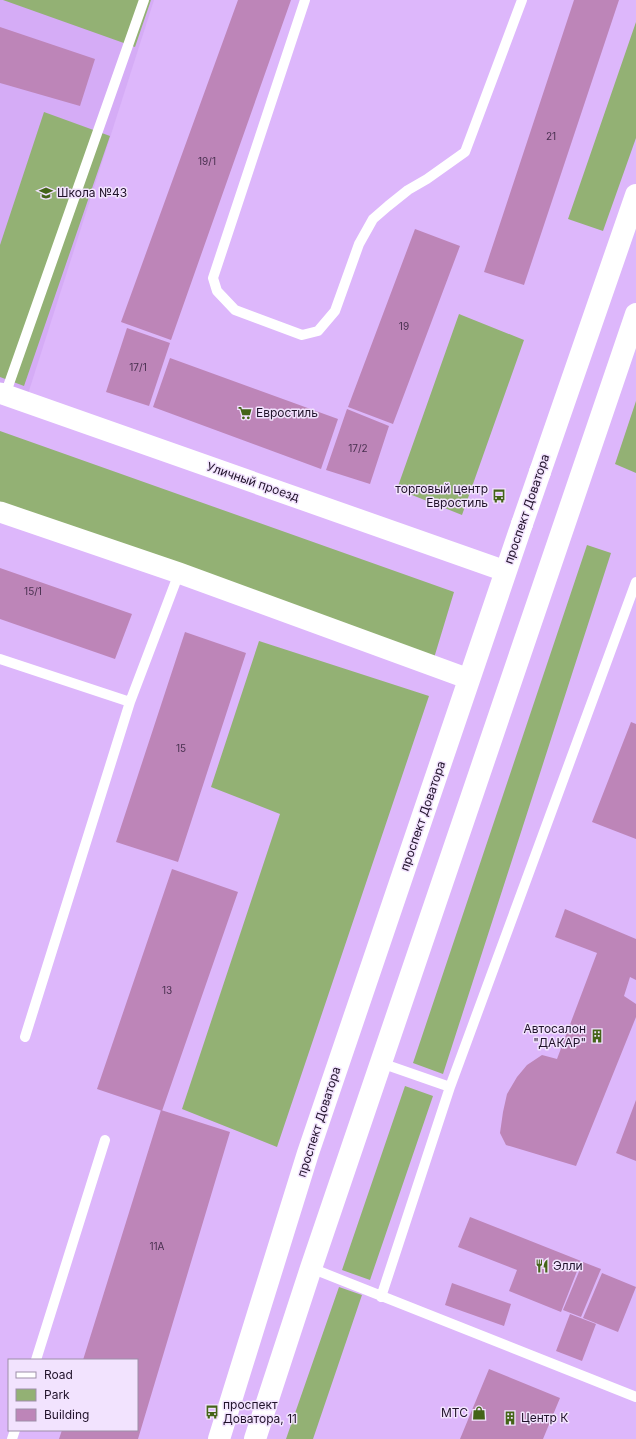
<svg xmlns="http://www.w3.org/2000/svg" width="636" height="1439" font-family="Inter,sans-serif">
<style>
.built{fill:#d5acf6}
.green{fill:#93b174}
.building{fill:#bd85b8}
.lines{fill:none;stroke-linecap:round;stroke-linejoin:round}
.service{stroke:#fff;stroke-width:10}
.minor{stroke:#fff;stroke-width:21}
.secondary{stroke:#fff;stroke-width:22}
.primary{stroke:#fff;stroke-width:22}
.labels{text-anchor:middle;stroke-width:3;stroke-linejoin:round;paint-order:stroke}
.number-label{font-size:10px;fill:#472f4e}
.poi-label{font-size:12px;fill:#20122a;stroke:#f2e3fe;text-anchor:start}
.street-label{font-size:12px;fill:#20122a;stroke:#f2e3fe}
</style>
<rect width="100%" height="100%" fill="#ddb7fb"/>
<!-- built -->
<path class="built" d="M 0,0 L 154,0 L 27,397 L 0,387 Z"/>
<!-- green -->
<path class="green" d="M 3,0 L 151,0 L 135,47 Z
M 636,22 L 636,138 L 603,231 L 568,219 Z
M 44,112 L 110,136 L 24,386 L 0,377 L 0,245 Z
M 459,314 L 524,340 L 462,515 L 397,489 Z
M 636,401 L 636,473 L 615,464 Z
M 0,431 L 454,592 L 434,658 L 0,505 Z
M 587,545 L 611,553 L 443,1074 L 413,1063 Z
M 259,641 L 429,696 L 277,1147 L 182,1109 L 280,814 L 211,787 Z
M 405,1086 L 433,1096 L 370,1280 L 342,1270 Z
M 339,1287 L 362,1295 L 313,1439 L 286,1439 Z"/>
<!-- building -->
<path class="building" d="M 238,0 L 291,0 L 171,340 L 121,322 Z
M 574,0 L 619,0 L 524,285 L 484,272 Z
M 0,27 L 95,59 L 80,106 L 0,83 Z
M 415,229 L 460,246 L 393,424 L 348,407 Z
M 127,328 L 170,343 L 149,406 L 106,392 Z
M 170,358 L 338,419 L 321,469 L 153,407 Z
M 347,409 L 389,426 L 370,484 L 326,470 Z
M 0,568 L 132,614 L 115,659 L 0,619 Z
M 185,632 L 246,653 L 178,862 L 116,842 Z
M 631,722 L 636,724 L 636,839 L 592,822 Z
M 172,869 L 238,892 L 162,1111 L 97,1089 Z
M 565,909 L 636,939 L 636,980 L 630,977 L 624,996 L 636,1004 L 636,1017 L 576,1166 L 506,1145 L 500,1133 L 503,1112 L 507,1094 L 517,1077 L 527,1065 L 542,1055 L 557,1059 L 597,953 L 555,937 Z
M 636,1100 L 636,1161 L 616,1153 Z
M 161,1110 L 230,1132 L 138,1439 L 59,1439 L 62,1430 L 137,1430 L 137,1360 L 83,1360 Z
M 470,1217 L 581,1261 L 561,1312 L 509,1291 L 517,1270 L 458,1247 Z
M 583,1262 L 601,1269 L 581,1317 L 563,1310 Z
M 602,1273 L 636,1287 L 618,1332 L 583,1318 Z
M 452,1283 L 511,1304 L 504,1326 L 445,1305 Z
M 570,1314 L 596,1324 L 582,1361 L 556,1351 Z
M 489,1369 L 560,1398 L 543,1439 L 460,1439 Z"/>
<g class="lines">
<!-- service -->
<path class="service" d="M 305,0 L 213,278 L 217,291 L 235,310 L 302,335 L 318,331 L 335,311 L 359,244 L 373,219 L 388,206 L 408,190 L 427,179 L 465,152 L 522,0
M 5,395 L 144,0
M 0,659 L 130,702
M 25,1037 L 130,702 L 179,573
M 381,1063 L 450,1087 L 636,582
M 311,1268 L 636,1397
M 381,1297 L 450,1087
M 36,1360 L 105,1140
M 12,1439 L 15,1430"/>
<!-- minor -->
<path class="minor" d="M 0,393 L 505,571
M 0,512 L 179,573 L 469,679"/>
<!-- secondary -->
<path class="secondary" d="M 522,524 L 540,472"/>
<!-- primary -->
<path class="primary" d="M 540,472 L 636,195
M 219,1439 L 308,1153 L 522,524
M 255,1439 L 311,1268 L 636,314"/>
</g>
<!-- icons -->
<defs>
<g id="school-bare" transform="scale(1.08)"><path d="M0-5L7-2L0 1L-7-2ZM-4 1L0 2.5L4 1V4Q0 6-4 4Z" fill="#446418" stroke="#f2e3fe" stroke-width="2.5" paint-order="stroke"/></g>
<g id="supermarket-bare" transform="scale(1.08)"><path d="M-6-5.5h2.5l.6 2H6L4.5 2H-2.5L-4.4-4H-6ZM-1.5 3.2a1.3 1.3 0 1 0 .1 0ZM3 3.2a1.3 1.3 0 1 0 .1 0Z" fill="#446418" stroke="#f2e3fe" stroke-width="2.5" paint-order="stroke"/></g>
<g id="bus-bare" transform="scale(1.08)"><path d="M-5-6H5V4H4V6H2V4H-2V6H-4V4H-5ZM-3.5-4V0h7V-4ZM-3.5 1.2v1.5H-2V1.2ZM2 1.2v1.5H3.5V1.2Z" fill="#446418" stroke="#f2e3fe" stroke-width="2.5" paint-order="stroke"/></g>
<g id="building-bare" transform="scale(1.08)"><path d="M-4-6H4V6H1V3H-1V6H-4ZM-2.5-4.3h1.7v1.8h-1.7ZM.8-4.3h1.7v1.8H.8ZM-2.5-1h1.7V.8h-1.7ZM.8-1h1.7V.8H.8Z" fill="#446418" stroke="#f2e3fe" stroke-width="2.5" paint-order="stroke"/></g>
<g id="restaurant-bare" transform="scale(1.08)"><path d="M-5-6h1v4h1v-4h1v4h1v-4h1v5L-1.5 .5V6h-2V.5L-5-1ZM5-6V6H3V1.5H1.5Q1.5-4 5-6Z" fill="#446418" stroke="#f2e3fe" stroke-width="2.5" paint-order="stroke"/></g>
<g id="shop-bare" transform="scale(1.08)"><path d="M-5-2.5h2.3a2.7 3.5 0 0 1 5.4 0H5L5.5 6h-11ZM-1.5-2.5h3a1.5 2.3 0 0 0-3 0Z" fill="#446418" stroke="#f2e3fe" stroke-width="2.5" paint-order="stroke"/></g>
</defs>
<g fill-rule="evenodd">
<use href="#school-bare" x="46" y="193"/>
<use href="#supermarket-bare" x="245" y="413"/>
<use href="#bus-bare" x="499" y="496"/>
<use href="#building-bare" x="597" y="1036"/>
<use href="#restaurant-bare" x="542" y="1266"/>
<use href="#bus-bare" x="212" y="1412"/>
<use href="#shop-bare" x="479" y="1413"/>
<use href="#building-bare" x="510" y="1418"/>
</g>
<g class="labels">
<!-- number labels -->
<g class="number-label">
<text x="551" y="140">21</text>
<text x="207" y="165">19/1</text>
<text x="404" y="330">19</text>
<text x="138" y="371">17/1</text>
<text x="358" y="452">17/2</text>
<text x="33" y="595">15/1</text>
<text x="181" y="752">15</text>
<text x="167" y="994">13</text>
<text x="157" y="1250">11А</text>
</g>
<!-- poi labels -->
<g class="poi-label">
<text x="57" y="197">Школа №43</text>
<text x="256" y="417">Евростиль</text>
<text x="488" y="493" text-anchor="end">торговый центр<tspan x="488" dy="14">Евростиль</tspan></text>
<text x="586" y="1033" text-anchor="end">Автосалон<tspan x="586" dy="14">"ДАКАР"</tspan></text>
<text x="553" y="1270">Элли</text>
<text x="223" y="1409">проспект<tspan x="223" dy="14">Доватора, 11</tspan></text>
<text x="468" y="1417" text-anchor="end">МТС</text>
<text x="521" y="1422">Центр К</text>
</g>
<!-- street labels -->
<g class="street-label">
<text transform="translate(253 482) rotate(19)" y="4">Уличный проезд</text>
<text transform="translate(527 509) rotate(-71)" y="4">проспект Доватора</text>
<text transform="translate(423 816) rotate(-71)" y="4">проспект Доватора</text>
<text transform="translate(319 1122) rotate(-72)" y="4">проспект Доватора</text>
</g>
</g>
<!-- legend -->
<rect x="8" y="1359" width="130" height="72" fill="#f2e3fe" stroke="#9e8fa9"/>
<rect x="16" y="1372" width="20" height="6" fill="#ffffff" stroke="#9e8fa9"/>
<text x="44" y="1379" font-size="12" fill="#20122a">Road</text>
<rect x="16" y="1389" width="20" height="12" fill="#93b174" stroke="#9e8fa9"/>
<text x="44" y="1399" font-size="12" fill="#20122a">Park</text>
<rect x="16" y="1409" width="20" height="12" fill="#bd85b8" stroke="#9e8fa9"/>
<text x="44" y="1419" font-size="12" fill="#20122a">Building</text>
</svg>
